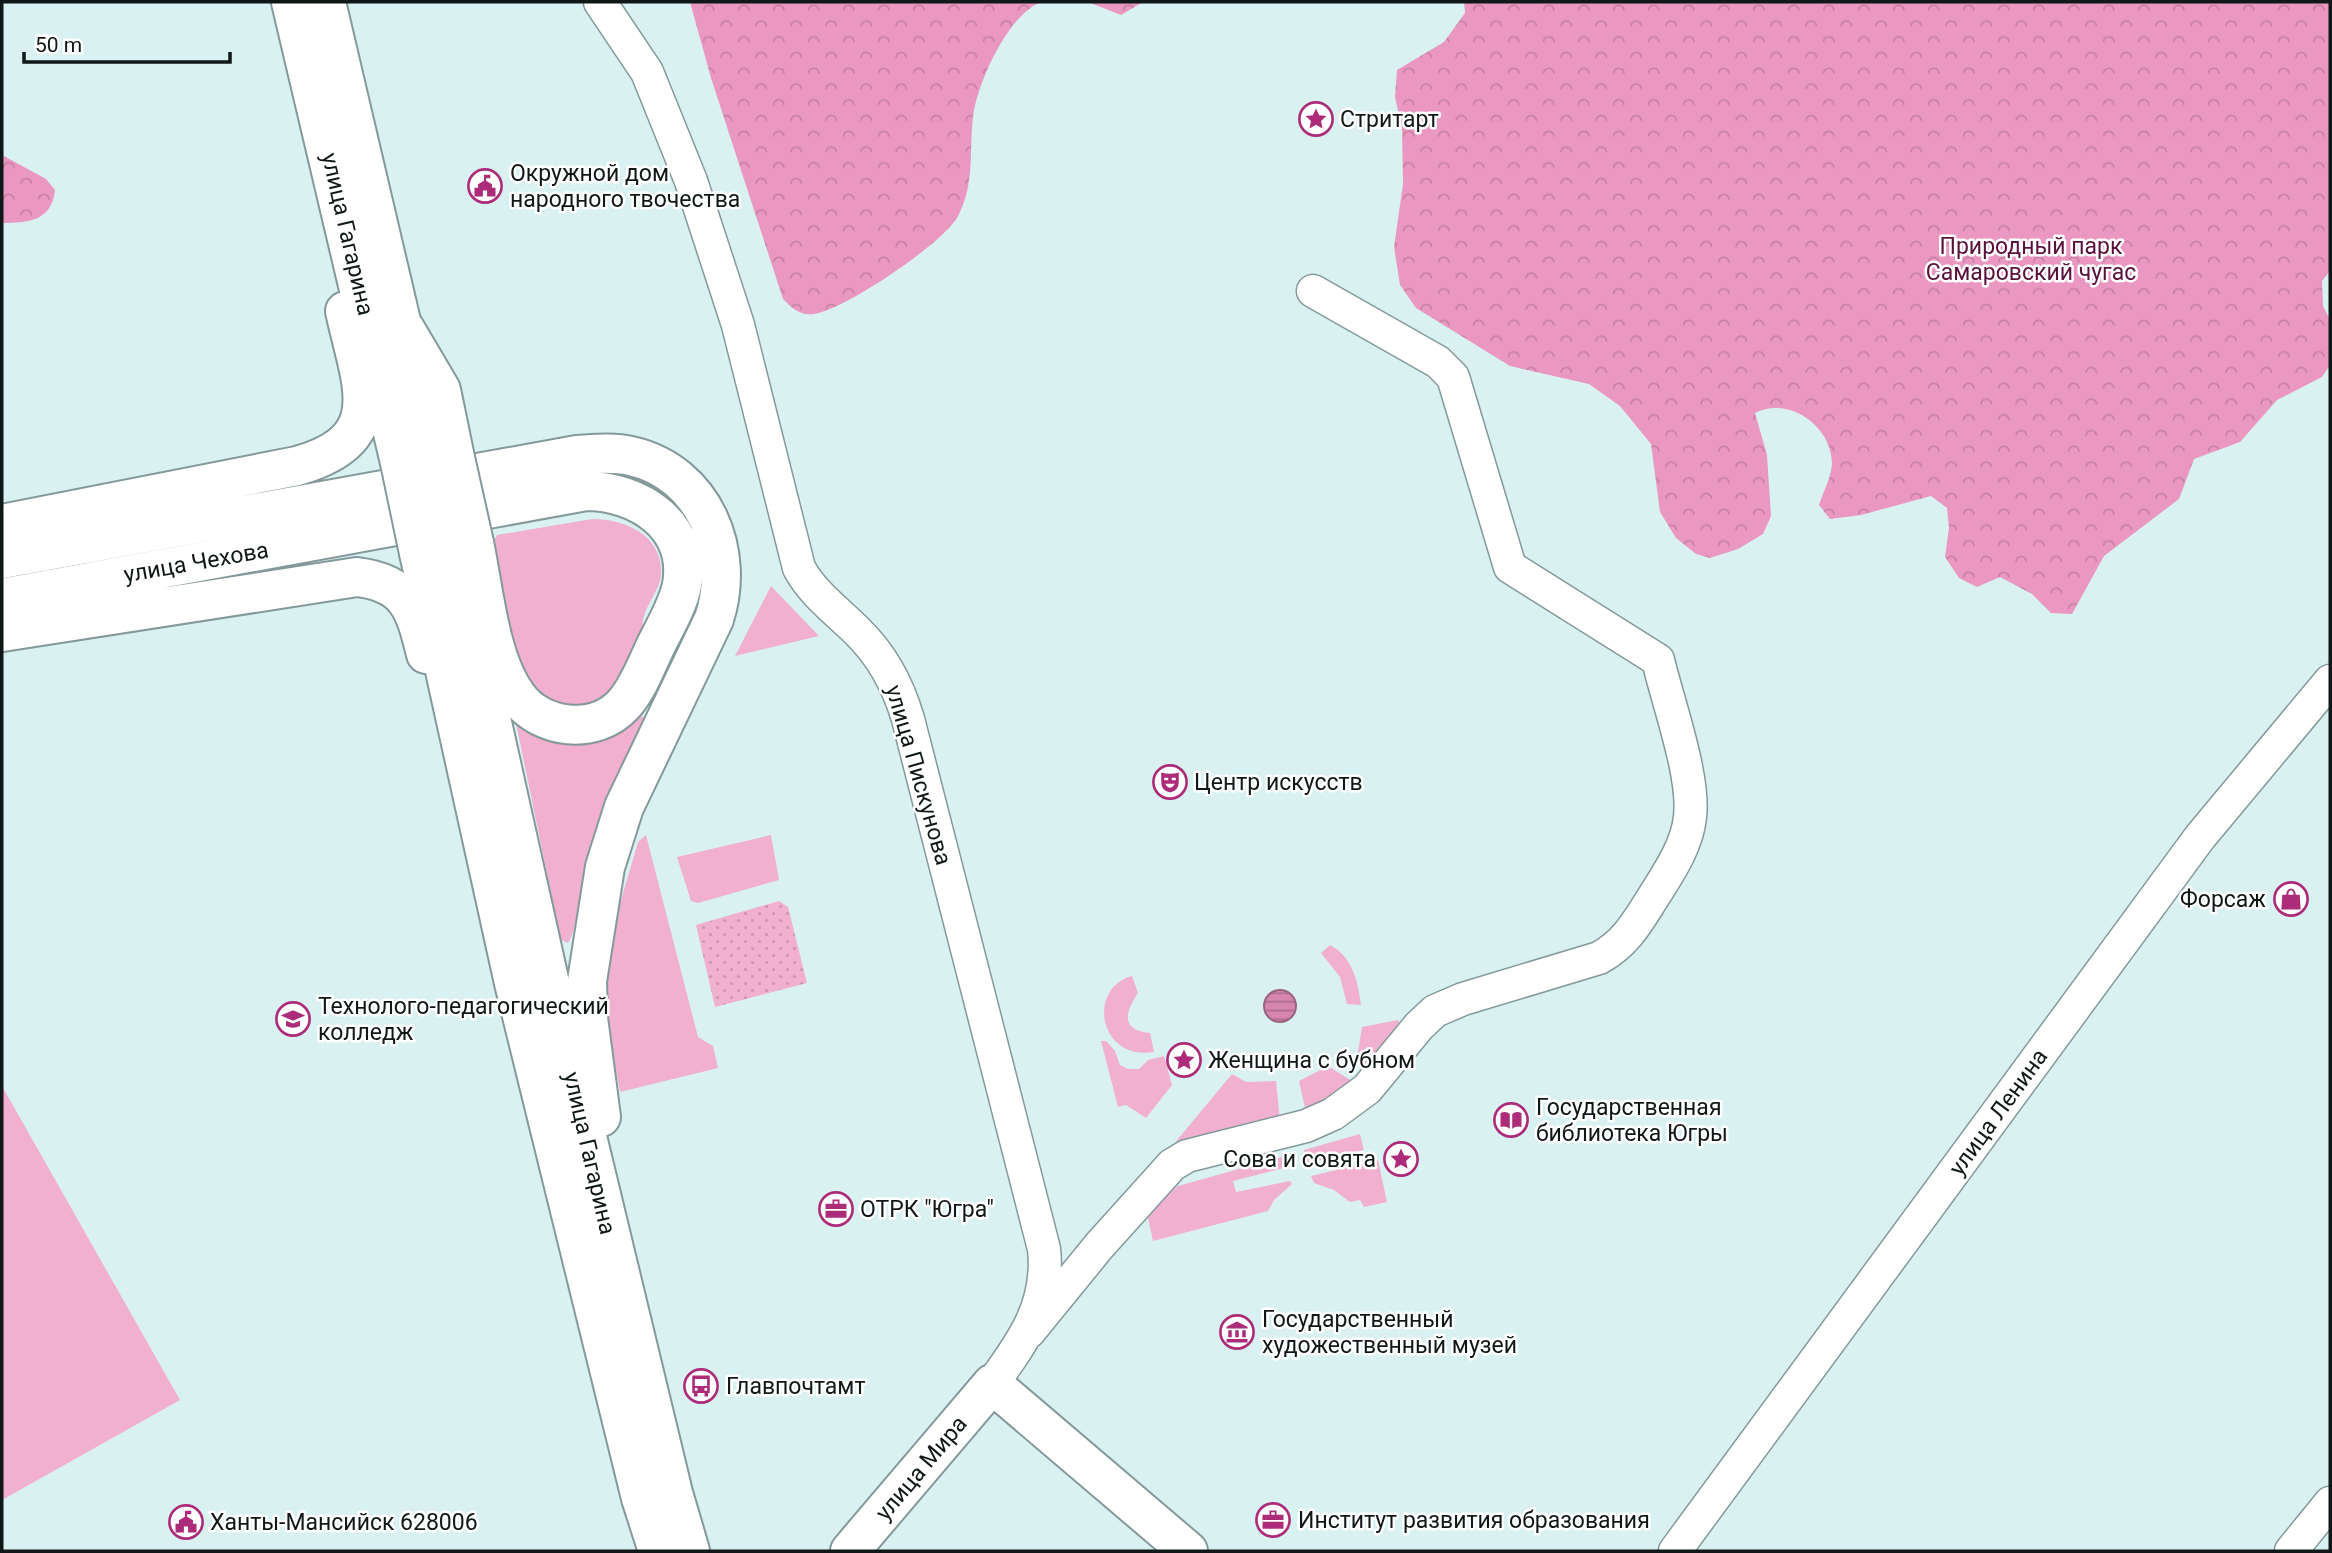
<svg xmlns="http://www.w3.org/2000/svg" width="2332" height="1553" font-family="Roboto,sans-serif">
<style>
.grass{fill:#f2b0d0}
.forest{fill:url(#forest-crowns)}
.park{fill:url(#park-dots)}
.water{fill:url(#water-rules);stroke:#9a6481;stroke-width:2}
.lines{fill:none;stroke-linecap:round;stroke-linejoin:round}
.street-casing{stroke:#84999a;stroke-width:35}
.secondary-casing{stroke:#84999a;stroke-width:42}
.primary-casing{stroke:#84999a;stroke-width:42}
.street{stroke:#fff;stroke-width:32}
.secondary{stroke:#fff;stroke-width:38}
.primary{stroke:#fff;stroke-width:38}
.secondary-bridge-casing{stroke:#84999a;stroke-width:42;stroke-linecap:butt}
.primary-bridge-casing{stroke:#84999a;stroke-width:42;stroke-linecap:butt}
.secondary-bridge{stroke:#fff;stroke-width:38}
.primary-bridge{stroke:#fff;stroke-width:38}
.labels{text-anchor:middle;stroke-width:5;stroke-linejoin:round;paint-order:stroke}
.poi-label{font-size:23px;fill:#0f1717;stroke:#fff;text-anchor:start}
.street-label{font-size:23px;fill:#0f1717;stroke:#fff}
.park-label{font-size:23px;fill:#59113c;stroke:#fff}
</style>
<defs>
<pattern id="forest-crowns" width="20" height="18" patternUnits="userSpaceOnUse" patternTransform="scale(1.75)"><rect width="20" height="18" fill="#ea97c1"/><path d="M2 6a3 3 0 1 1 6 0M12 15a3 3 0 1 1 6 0" fill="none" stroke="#c881a5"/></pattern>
<pattern id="park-dots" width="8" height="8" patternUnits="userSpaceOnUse" patternTransform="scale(1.75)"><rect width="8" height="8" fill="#f2b0d0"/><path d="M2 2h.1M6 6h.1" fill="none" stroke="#ce97b2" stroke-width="1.8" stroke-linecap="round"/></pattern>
<pattern id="water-rules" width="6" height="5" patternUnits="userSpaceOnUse" patternTransform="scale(1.75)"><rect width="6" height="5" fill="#d685ae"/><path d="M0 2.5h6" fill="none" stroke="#ac6c8d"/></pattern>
</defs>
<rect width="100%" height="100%" fill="#daf1f2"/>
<!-- grass -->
<path class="grass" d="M 592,519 C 625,519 664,535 661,576 C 659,590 648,602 644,616 C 642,622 643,630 641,637 C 633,660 612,701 587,708 C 579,711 564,708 555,707 L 519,672 L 490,548 L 497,535 Z
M 771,586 L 819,636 L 735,656 Z
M 638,716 L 645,717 L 645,724 C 621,768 598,814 585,864 C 580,885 579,927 568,943 L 561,940 L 559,932 L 516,723 Z
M 646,835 L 698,1037 L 713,1046 L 718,1068 L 620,1092 L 608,1028 L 607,984 L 612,931 L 638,842 Z
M 771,835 L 779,880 L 698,903 L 691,901 L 677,857 Z
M 1330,945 C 1353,957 1358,982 1361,1005 L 1347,1004 L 1340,977 L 1321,953 Z
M 1132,976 L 1138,993 C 1126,1011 1119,1030 1150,1033 L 1154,1052 C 1098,1061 1087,988 1132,976 Z
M 1398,1020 L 1400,1026 L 1370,1065 L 1359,1062 L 1357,1058 L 1362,1027 Z
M 1101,1041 L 1106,1041 L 1115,1051 L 1120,1065 L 1128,1069 L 1139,1069 L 1148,1060 L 1164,1056 L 1172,1085 L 1146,1118 L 1126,1105 L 1118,1107 Z
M 1328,1066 L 1355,1083 L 1306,1112 L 1299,1081 Z
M 1232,1074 L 1246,1082 L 1276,1081 L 1280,1121 L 1177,1147 L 1173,1145 Z
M 2,1086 L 180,1400 L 2,1500 Z
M 1360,1134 L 1364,1150 L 1307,1163 L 1304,1150 Z
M 1285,1156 L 1288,1167 L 1233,1181 L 1236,1192 L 1290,1181 L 1292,1184 L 1274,1200 L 1268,1211 L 1153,1241 L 1147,1213 L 1178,1186 Z
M 1378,1160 L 1387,1202 L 1364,1207 L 1360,1200 L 1350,1202 L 1334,1190 L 1314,1183 L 1311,1176 Z"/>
<!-- forest -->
<path class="forest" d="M 690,2 L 1041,2 C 1008,15 977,83 973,117 C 969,152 975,184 958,216 C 944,243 844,310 814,314 C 800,316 792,308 783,299 L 711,78 Z
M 1088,2 L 1143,2 L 1121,15 Z
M 1464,2 L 2330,2 L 2330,271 L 2322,281 L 2323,306 L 2330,320 L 2330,365 L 2322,377 L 2277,400 L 2240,442 L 2194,459 L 2179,499 L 2104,556 L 2072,614 L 2051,613 L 2032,594 L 2000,577 L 1977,587 L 1959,578 L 1945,557 L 1949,528 L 1947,508 L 1931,496 L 1861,515 L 1830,519 L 1819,505 C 1823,493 1832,475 1832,463 C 1831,425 1788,396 1755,413 L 1767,455 L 1771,516 L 1763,534 L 1738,549 L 1710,558 L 1696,554 L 1676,538 L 1660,512 L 1651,444 L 1620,406 L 1589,384 L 1510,366 L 1416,308 L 1400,285 L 1394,247 L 1403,184 L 1402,128 L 1395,97 L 1397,70 L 1444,42 L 1465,13 Z
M 2,155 L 46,179 L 55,190 C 52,221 28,223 2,223 Z"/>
<!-- park -->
<path class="park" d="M 779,901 L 788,907 L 807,983 L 715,1007 L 696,925 Z"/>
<!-- water -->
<path class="water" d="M1264 1006a16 16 0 1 1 32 0a16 16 0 1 1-32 0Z"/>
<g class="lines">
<!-- street casing -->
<g class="street-casing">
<path id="street" d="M 600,2 L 647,72 L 691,181 L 738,325 L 799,568 C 813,594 836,610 857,631 C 883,656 898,685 908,719 L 1044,1249 C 1050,1304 1023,1342 992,1384
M 1029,1332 L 1099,1246 L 1172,1165 L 1187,1156 L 1306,1126 L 1333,1114 L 1367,1089 L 1419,1026 L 1435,1011 L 1463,999 L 1599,958 C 1625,944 1637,923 1652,899 C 1667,875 1687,847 1690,817 C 1695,776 1668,703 1658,660 L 1510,567 L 1453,377 L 1438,362 L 1313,291
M 1675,1551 L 2200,837 L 2330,681
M 2291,1551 L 2330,1503"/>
</g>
<!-- secondary casing -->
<g class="secondary-casing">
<path id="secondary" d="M 405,329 L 441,390 L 455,458
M 2,524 L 297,466 C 391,440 361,385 345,311
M 2,559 L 577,455 C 595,454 613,452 631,456 C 705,473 736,552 714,619 L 624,807 L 605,867 L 587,981 L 588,1018 L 601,1117
M 2,598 L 586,491 C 638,491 692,525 682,585 C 678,605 666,625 657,643 C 647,663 639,687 624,704 C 595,736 540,729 517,696 C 489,658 484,589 474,543
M 2,632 L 357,577 C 408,583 415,609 426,654
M 850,1551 L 992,1384 L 1188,1551"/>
</g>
<!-- primary casing -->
<g class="primary-casing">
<path id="primary" d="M 291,2 L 401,467
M 326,2 L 434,462
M 453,547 L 548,975 L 673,1493 L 690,1551
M 419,553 L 514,983 L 641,1498 L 658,1551"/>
</g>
<!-- street -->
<use href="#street" class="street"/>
<!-- secondary -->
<use href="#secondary" class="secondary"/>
<!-- primary -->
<use href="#primary" class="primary"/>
<!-- secondary-bridge casing -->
<g class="secondary-bridge-casing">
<path id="secondary-bridge" d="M 455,458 L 474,543"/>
</g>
<!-- primary-bridge casing -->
<g class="primary-bridge-casing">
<path id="primary-bridge" d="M 434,462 L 453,547
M 401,467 L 419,553"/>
</g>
<!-- secondary-bridge -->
<use href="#secondary-bridge" class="secondary-bridge"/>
<!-- primary-bridge -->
<use href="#primary-bridge" class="primary-bridge"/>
</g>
<!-- icons -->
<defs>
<g id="sight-ring" transform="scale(1.75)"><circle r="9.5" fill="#fff" stroke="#ad2c79" stroke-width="1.5"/><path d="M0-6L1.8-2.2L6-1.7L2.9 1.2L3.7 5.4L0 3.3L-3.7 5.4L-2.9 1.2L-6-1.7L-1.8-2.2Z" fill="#ad2c79"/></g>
<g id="civic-ring" transform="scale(1.75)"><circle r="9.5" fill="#fff" stroke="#ad2c79" stroke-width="1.5"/><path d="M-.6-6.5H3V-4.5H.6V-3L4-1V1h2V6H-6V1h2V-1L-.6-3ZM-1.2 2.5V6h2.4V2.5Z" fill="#ad2c79"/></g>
<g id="theatre-ring" transform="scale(1.75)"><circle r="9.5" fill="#fff" stroke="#ad2c79" stroke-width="1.5"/><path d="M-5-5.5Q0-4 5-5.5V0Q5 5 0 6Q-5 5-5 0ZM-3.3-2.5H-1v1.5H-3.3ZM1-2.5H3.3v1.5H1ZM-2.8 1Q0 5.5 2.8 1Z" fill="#ad2c79"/></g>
<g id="shop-ring" transform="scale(1.75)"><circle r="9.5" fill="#fff" stroke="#ad2c79" stroke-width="1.5"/><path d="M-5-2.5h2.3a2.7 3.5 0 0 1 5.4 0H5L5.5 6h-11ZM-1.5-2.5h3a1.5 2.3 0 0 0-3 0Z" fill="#ad2c79"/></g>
<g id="university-ring" transform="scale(1.75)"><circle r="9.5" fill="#fff" stroke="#ad2c79" stroke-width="1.5"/><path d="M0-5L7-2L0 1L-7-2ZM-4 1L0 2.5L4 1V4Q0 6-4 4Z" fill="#ad2c79"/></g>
<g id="library-ring" transform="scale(1.75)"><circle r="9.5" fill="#fff" stroke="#ad2c79" stroke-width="1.5"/><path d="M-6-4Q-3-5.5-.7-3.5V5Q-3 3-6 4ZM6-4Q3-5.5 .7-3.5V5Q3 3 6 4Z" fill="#ad2c79"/></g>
<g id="office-ring" transform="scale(1.75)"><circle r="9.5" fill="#fff" stroke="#ad2c79" stroke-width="1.5"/><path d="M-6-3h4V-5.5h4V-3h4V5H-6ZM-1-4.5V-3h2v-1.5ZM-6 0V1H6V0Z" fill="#ad2c79"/></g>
<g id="museum-ring" transform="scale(1.75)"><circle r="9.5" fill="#fff" stroke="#ad2c79" stroke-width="1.5"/><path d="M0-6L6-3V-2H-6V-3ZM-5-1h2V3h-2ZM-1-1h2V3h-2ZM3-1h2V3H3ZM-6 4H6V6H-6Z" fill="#ad2c79"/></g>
<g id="bus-ring" transform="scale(1.75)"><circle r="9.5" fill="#fff" stroke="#ad2c79" stroke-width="1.5"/><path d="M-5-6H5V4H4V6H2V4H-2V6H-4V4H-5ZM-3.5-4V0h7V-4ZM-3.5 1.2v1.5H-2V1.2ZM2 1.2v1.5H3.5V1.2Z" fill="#ad2c79"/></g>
</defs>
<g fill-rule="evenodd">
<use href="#sight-ring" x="1316" y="119"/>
<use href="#civic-ring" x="485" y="186"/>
<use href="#theatre-ring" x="1170" y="782"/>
<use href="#shop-ring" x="2291" y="899"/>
<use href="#university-ring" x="293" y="1019"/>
<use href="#sight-ring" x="1184" y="1060"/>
<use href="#library-ring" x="1511" y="1120"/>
<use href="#sight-ring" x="1401" y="1159"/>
<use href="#office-ring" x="836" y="1209"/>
<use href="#museum-ring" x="1237" y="1332"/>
<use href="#bus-ring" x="701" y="1386"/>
<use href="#office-ring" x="1273" y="1520"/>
<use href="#civic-ring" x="186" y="1522"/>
</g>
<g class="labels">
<!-- poi labels -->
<g class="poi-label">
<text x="1340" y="127">Стритарт</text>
<text x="510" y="181">Окружной дом<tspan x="510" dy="26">народного твочества</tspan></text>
<text x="1194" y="790">Центр искусств</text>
<text x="2266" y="907" text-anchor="end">Форсаж</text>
<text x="318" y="1014">Технолого-педагогический<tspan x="318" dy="26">колледж</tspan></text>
<text x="1208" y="1068">Женщина с бубном</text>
<text x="1536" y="1115">Государственная<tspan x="1536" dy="26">библиотека Югры</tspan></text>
<text x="1376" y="1167" text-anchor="end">Сова и совята</text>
<text x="860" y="1217">ОТРК "Югра"</text>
<text x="1262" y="1327">Государственный<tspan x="1262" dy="26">художественный музей</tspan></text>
<text x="726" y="1394">Главпочтамт</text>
<text x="1298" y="1528">Институт развития образования</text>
<text x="210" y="1530">Ханты-Мансийск 628006</text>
</g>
<!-- street labels -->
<g class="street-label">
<text transform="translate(348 234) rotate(77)" y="8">улица Гагарина</text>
<text transform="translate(196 562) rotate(-10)" y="8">улица Чехова</text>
<text transform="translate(919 775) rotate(74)" y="8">улица Пискунова</text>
<text transform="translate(1998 1112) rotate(-54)" y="8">улица Ленина</text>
<text transform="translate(590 1153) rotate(77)" y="8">улица Гагарина</text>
<text transform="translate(921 1468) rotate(-50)" y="8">улица Мира</text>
</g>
<!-- park labels -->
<g class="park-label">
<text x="2031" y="254">Природный парк<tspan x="2031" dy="26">Самаровский чугас</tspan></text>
</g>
</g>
<!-- border -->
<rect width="2332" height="1553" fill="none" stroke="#0f1717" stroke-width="7"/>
<!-- scale -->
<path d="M24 52v10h206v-10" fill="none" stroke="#0f1717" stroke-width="3.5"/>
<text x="35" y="52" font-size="21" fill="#0f1717" stroke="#ffffff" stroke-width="5" paint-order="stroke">50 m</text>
</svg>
